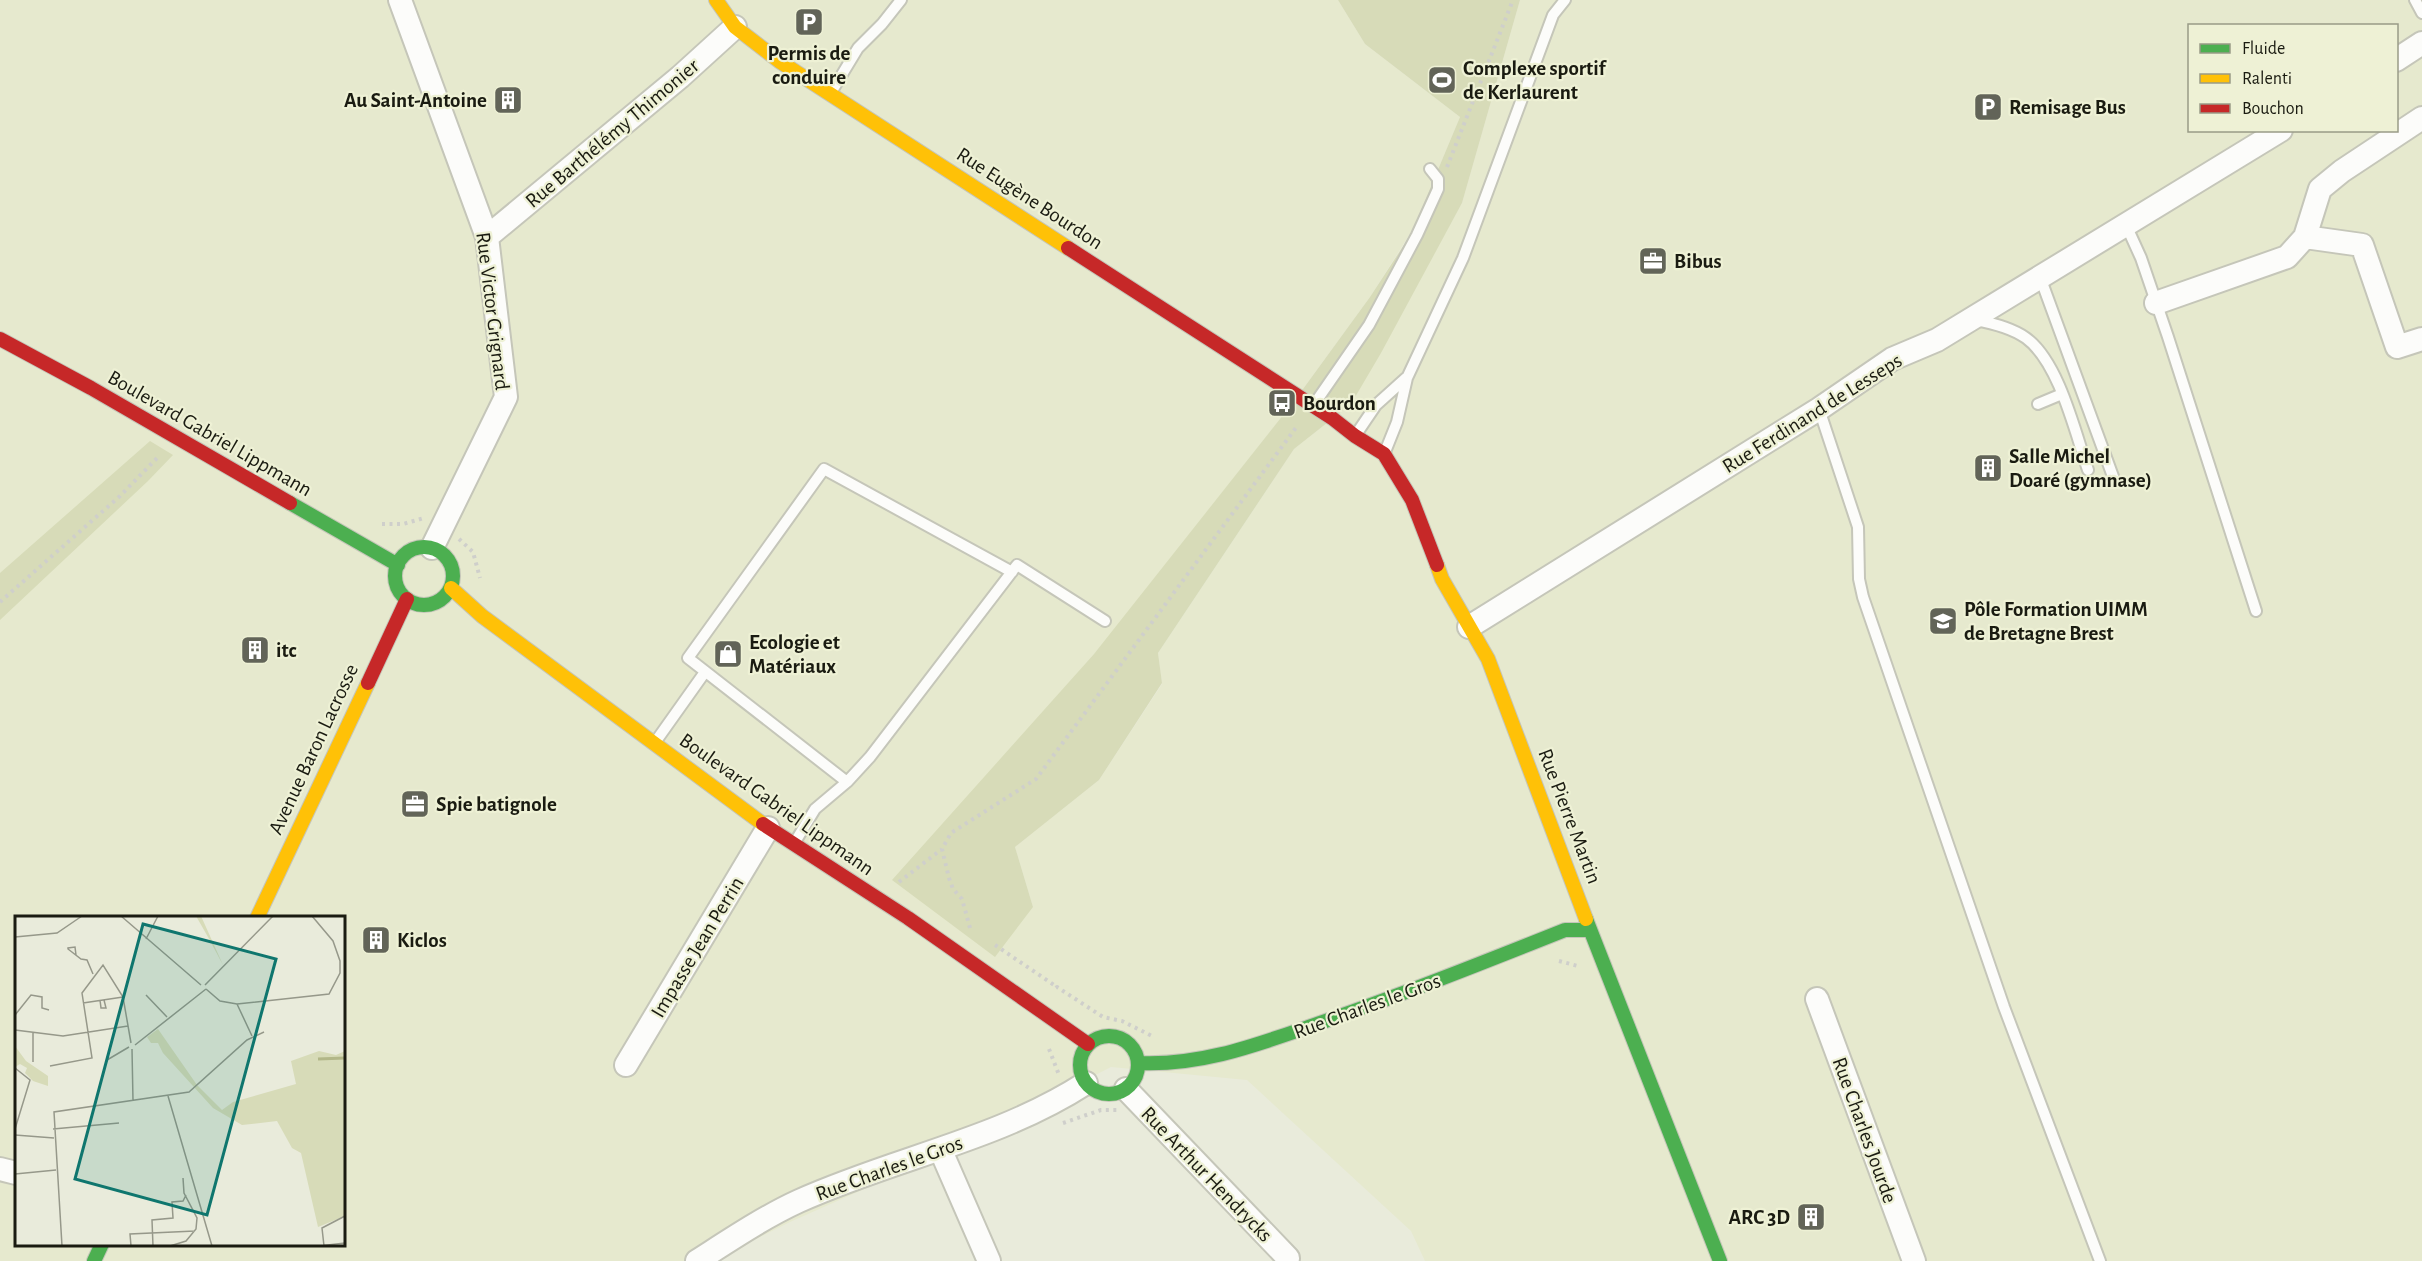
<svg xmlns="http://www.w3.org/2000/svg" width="2422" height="1261" font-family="'Alegreya Sans',sans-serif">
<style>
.built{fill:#e6e9ce;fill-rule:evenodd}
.green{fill:#d7dbb8}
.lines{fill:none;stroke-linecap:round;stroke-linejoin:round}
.lane-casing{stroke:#c5c6b9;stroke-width:14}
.street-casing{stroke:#c5c6b9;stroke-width:26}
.fast-casing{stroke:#c5c6b9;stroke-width:16}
.slow-casing{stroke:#c5c6b9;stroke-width:16}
.jam-casing{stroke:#c5c6b9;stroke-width:16}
.path{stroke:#cfcfcb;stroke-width:4;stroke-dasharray:3 4.5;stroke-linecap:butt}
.lane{stroke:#fcfcfa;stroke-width:10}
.street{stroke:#fcfcfa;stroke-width:22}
.fast{stroke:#4caf50;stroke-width:14}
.slow{stroke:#ffc107;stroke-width:14}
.jam{stroke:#c62828;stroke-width:14}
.labels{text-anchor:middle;stroke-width:4.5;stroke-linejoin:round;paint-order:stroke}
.poi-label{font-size:21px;font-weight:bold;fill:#1a1b11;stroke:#eef1d5;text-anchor:start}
.street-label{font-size:21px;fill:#1a1b11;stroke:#eef1d5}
.inset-river{fill:none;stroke:#b2b788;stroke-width:3}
.inset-road{fill:none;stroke:#96988a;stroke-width:1.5}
.view{fill:#0f766e;fill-opacity:0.15;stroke:#0f766e;stroke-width:3}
.inset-edge{fill:none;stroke:#1a1b11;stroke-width:3}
</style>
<rect width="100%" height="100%" fill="#e9ebdb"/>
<!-- built -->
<path class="built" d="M 0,0 L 1338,0 L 1365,44 L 1460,117 L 1413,229 L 1370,297 L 1295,400 L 1103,644 L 958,808 L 1033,907 L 1015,847 L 1099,780 L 1162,684 L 1158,653 L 1294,449 L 1351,404 L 1462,203 L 1520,0 L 2422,0 L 2422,1261 L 1425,1261 L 1411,1231 L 1247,1080 L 1111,1067 L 916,1166 L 790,1222 L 712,1261 L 0,1261 ZM 2190,26 L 2396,26 L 2396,130 L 2190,130 ZM 16,918 L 344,918 L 344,1244 L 16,1244 Z"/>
<!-- green -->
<path class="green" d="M 1338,0 L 1520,0 L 1462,203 L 1381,353 L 1351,404 L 1294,449 L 1158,653 L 1162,683 L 1099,780 L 1015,847 L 1033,907 L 995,957 L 892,880 L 1094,654 L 1295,400 L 1370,297 L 1411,234 L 1460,117 L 1365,44 Z
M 150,441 L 173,455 L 148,481 L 0,620 L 0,573 Z"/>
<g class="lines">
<!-- lane casing -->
<g class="lane-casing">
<path id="lane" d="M 2415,0 L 2422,13
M 832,91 L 858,48 L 882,24 L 901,0
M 2126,225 L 2141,258 L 2168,337 L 2256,611
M 2040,277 L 2115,482
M 1975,320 C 1992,323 2012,328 2026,338 C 2059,362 2075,432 2088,470
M 1315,403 L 1369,325 L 1417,235 L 1438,189 L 1438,179 L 1430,169
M 2038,404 L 2062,394
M 1819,409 L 1858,527 L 1859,579 L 1863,597 L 2004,1007 L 2100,1261
M 1357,433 L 1376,405 L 1406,378
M 1385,452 L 1397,422 L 1407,378 L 1463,258 L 1553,15 L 1565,0
M 656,741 L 705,672
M 847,782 L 688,658 L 824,469 L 1012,572
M 795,842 L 815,809 L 847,782 L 870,757 L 1017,565 L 1105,621"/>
</g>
<!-- street casing -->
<g class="street-casing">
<path id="street" d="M 400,0 L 487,237 L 506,397 L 432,548
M 2396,60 L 2422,43
M 487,237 L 680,77 L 735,27
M 2305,237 L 2362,245 L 2397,347 L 2422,339
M 2156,303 L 2287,257 L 2305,237 L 2320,189 L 2342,171 L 2422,118
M 1469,627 L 1819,409 L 1892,359 L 1937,340 L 2281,130
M 1817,999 L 1914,1261
M 626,1065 L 768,828
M 1126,1089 L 1288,1258
M 941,1151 L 989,1261
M 0,1169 L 16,1173
M 697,1261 C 730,1240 764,1217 799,1201 C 894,1158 998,1140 1086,1083"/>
</g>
<!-- fast casing -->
<g class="fast-casing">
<path id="fast" d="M 290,503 L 398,565
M395 576a29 29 0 1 1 58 0a29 29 0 1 1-58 0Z
M 1586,919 L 1720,1261
M1080 1065a29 29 0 1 1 58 0a29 29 0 1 1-58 0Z
M 1138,1063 C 1201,1066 1256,1045 1314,1025 C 1399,996 1482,963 1565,930 L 1590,930
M 94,1261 L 102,1244"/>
</g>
<!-- slow casing -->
<g class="slow-casing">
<path id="slow" d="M 716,0 L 735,27 L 779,61 L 1068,248
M 1437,565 L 1442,579 L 1488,659 L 1586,919
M 451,588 L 482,616 L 763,824
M 257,918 L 368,683"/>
</g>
<!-- jam casing -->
<g class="jam-casing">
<path id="jam" d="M 1068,248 L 1332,418 L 1355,436 L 1384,454 L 1412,500 L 1437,565
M 0,339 L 91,388 L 290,503
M 368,683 L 407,599
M 763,824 L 908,918 L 1088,1044"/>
</g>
<!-- path -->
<path class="path" d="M 1447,167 L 1513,0
M 382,524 L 403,524 L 424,518
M 459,539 L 473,552 L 480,578
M 0,602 L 120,496 L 160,455
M 899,882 L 942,849
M 970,928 L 962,899 L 953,889 L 949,878 L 942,849 L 951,833 L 1036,779 L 1298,425
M 995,945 L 1057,987
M 1559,961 L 1578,966
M 1056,988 L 1057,987 L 1103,1017 L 1122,1021 L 1154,1037
M 1049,1049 L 1059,1075
M 1063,1123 L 1101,1110 L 1117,1110"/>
<!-- lane -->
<use href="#lane" class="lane"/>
<!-- street -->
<use href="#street" class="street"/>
<!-- fast -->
<use href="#fast" class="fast"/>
<!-- slow -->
<use href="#slow" class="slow"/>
<!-- jam -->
<use href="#jam" class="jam"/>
</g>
<!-- icons -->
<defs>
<g id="parking-square" transform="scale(1.5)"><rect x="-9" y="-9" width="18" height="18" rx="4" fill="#626458" stroke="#eef1d5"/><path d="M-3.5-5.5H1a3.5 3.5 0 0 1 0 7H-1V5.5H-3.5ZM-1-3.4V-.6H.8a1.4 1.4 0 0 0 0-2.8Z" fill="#fff"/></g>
<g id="stadium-square" transform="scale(1.5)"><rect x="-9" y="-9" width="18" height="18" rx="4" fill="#626458" stroke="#eef1d5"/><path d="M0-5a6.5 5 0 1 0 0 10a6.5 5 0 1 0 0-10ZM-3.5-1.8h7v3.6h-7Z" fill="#fff"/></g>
<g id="building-square" transform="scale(1.5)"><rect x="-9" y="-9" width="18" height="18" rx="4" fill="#626458" stroke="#eef1d5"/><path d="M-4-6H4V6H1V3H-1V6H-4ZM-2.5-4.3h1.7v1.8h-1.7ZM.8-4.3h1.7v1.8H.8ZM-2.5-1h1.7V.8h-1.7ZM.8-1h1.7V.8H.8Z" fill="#fff"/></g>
<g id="office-square" transform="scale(1.5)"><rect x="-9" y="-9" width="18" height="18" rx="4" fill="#626458" stroke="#eef1d5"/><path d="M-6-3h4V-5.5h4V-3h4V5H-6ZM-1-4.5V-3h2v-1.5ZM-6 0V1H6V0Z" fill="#fff"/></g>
<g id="bus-square" transform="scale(1.5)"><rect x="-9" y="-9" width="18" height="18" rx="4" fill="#626458" stroke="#eef1d5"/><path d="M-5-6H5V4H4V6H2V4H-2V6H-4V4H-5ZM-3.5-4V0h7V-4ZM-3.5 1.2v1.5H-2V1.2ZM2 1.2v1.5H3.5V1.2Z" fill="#fff"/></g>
<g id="school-square" transform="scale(1.5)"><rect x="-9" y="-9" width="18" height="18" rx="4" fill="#626458" stroke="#eef1d5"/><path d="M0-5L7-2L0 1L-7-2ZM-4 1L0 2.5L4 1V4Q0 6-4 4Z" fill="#fff"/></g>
<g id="shop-square" transform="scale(1.5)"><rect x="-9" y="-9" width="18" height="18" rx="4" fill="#626458" stroke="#eef1d5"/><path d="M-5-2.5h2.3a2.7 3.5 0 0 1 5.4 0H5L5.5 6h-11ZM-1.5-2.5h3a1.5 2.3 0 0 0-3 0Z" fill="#fff"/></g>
</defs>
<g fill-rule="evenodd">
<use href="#parking-square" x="809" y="22"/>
<use href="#stadium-square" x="1442" y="80"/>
<use href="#building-square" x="508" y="100"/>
<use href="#parking-square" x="1988" y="107"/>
<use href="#office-square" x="1653" y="261"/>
<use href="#bus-square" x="1282" y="403"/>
<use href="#building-square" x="1988" y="468"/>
<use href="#school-square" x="1943" y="621"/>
<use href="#building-square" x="255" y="650"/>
<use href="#shop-square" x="728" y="654"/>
<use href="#office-square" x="415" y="804"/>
<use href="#building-square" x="376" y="940"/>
<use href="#building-square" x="1811" y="1217"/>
</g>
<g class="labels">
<!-- poi labels -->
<g class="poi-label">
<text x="809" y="60" text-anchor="middle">Permis de<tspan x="809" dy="24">conduire</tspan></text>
<text x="1463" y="75">Complexe sportif<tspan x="1463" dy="24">de Kerlaurent</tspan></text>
<text x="487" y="107" text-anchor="end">Au Saint-Antoine</text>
<text x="2009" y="114">Remisage Bus</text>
<text x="1674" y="268">Bibus</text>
<text x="1303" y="410">Bourdon</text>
<text x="2009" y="463">Salle Michel<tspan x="2009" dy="24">Doaré (gymnase)</tspan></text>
<text x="1964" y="616">Pôle Formation UIMM<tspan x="1964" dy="24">de Bretagne Brest</tspan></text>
<text x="749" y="649">Ecologie et<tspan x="749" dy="24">Matériaux</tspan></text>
<text x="276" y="657">itc</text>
<text x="436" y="811">Spie batignole</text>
<text x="397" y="947">Kiclos</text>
<text x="1790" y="1224" text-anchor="end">ARC 3D</text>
</g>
<!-- street labels -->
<g class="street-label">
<text transform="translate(612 133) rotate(-40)" y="7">Rue Barthélémy Thimonier</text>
<text transform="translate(1030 198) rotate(33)" y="7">Rue Eugène Bourdon</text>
<text transform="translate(493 311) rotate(83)" y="7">Rue Victor Grignard</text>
<text transform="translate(1812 413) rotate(-32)" y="7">Rue Ferdinand de Lesseps</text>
<text transform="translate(210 433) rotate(30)" y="7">Boulevard Gabriel Lippmann</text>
<text transform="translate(313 749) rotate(-65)" y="7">Avenue Baron Lacrosse</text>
<text transform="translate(777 804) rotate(35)" y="7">Boulevard Gabriel Lippmann</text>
<text transform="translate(1570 816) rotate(69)" y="7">Rue Pierre Martin</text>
<text transform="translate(697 947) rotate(-59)" y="7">Impasse Jean Perrin</text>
<text transform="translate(1367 1006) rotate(-20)" y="7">Rue Charles le Gros</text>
<text transform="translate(1865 1130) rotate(70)" y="7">Rue Charles Jourde</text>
<text transform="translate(889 1168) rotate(-20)" y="7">Rue Charles le Gros</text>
<text transform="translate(1207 1174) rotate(46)" y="7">Rue Arthur Hendrycks</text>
</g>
</g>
<!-- overview -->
<g transform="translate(15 916)">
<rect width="330" height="330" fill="#e9ebdb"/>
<path d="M 181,0 L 186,0 L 208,49 L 193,21 ZM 143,113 L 182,169 L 207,194 L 218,186 L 281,168 L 276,145 L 304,135 L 321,139 L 330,135 L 330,300 L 303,311 L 286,237 L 277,232 L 262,205 L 227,209 L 198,192 L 148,137 L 143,127 L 136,127 L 132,121 ZM 0,130 L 11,145 L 33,160 L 33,170 L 18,165 L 10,157 L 12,152 L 5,148 L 0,151 Z" fill="#d7dbb8"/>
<path class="inset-river" d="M 303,143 L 330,142"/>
<path class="inset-road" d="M 106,0 L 186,69M 0,21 L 42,17 L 67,0M 131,23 L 143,0M 61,39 L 60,31 L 53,32 L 53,33 L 66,43 L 72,44 L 78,58M 190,69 L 258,0M 191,73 L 205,85 L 222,88 L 314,78 L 325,57 L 325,45 L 318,25 L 297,0M 131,79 L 152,101M 85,84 L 86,92 L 91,92 L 89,84M 68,87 L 108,81M 222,88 L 237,120M 0,99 L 16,79 L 27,81 L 27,92 L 34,94M 0,114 L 48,120 L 113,110M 120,129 L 191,73M 117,133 L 118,185M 92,144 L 114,131M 18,146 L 18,116M 35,150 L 77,142 L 67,77 L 88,49 L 108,81 L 116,127M 153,180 L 197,330M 0,213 L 15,164 L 0,152M 38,213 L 104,207M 0,219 L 39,222M 0,258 L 41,254M 47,330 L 39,196 L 174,176 L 232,124 L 249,116M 116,330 L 115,318 L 180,315M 138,330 L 137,304 L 158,302 L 157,286 L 168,285 L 171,279M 155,330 L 171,325 L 181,313 L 182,302 L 169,277 L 168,262M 304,330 L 330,327M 309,330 L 307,312 L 330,300"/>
<path class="view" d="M 128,8 L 261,43 L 192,299 L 60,263 Z"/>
<rect width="330" height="330" class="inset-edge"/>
</g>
<!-- legend -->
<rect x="2188" y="24" width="210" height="108" fill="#eef1d5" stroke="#999b87" stroke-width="1.5"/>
<rect x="2200" y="44" width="30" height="9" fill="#4caf50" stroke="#999b87" stroke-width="1.5"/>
<text x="2242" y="54" font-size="18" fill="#1a1b11">Fluide</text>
<rect x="2200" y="74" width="30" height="9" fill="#ffc107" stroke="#999b87" stroke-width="1.5"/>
<text x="2242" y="84" font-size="18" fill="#1a1b11">Ralenti</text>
<rect x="2200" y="104" width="30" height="9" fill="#c62828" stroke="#999b87" stroke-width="1.5"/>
<text x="2242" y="114" font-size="18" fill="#1a1b11">Bouchon</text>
</svg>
